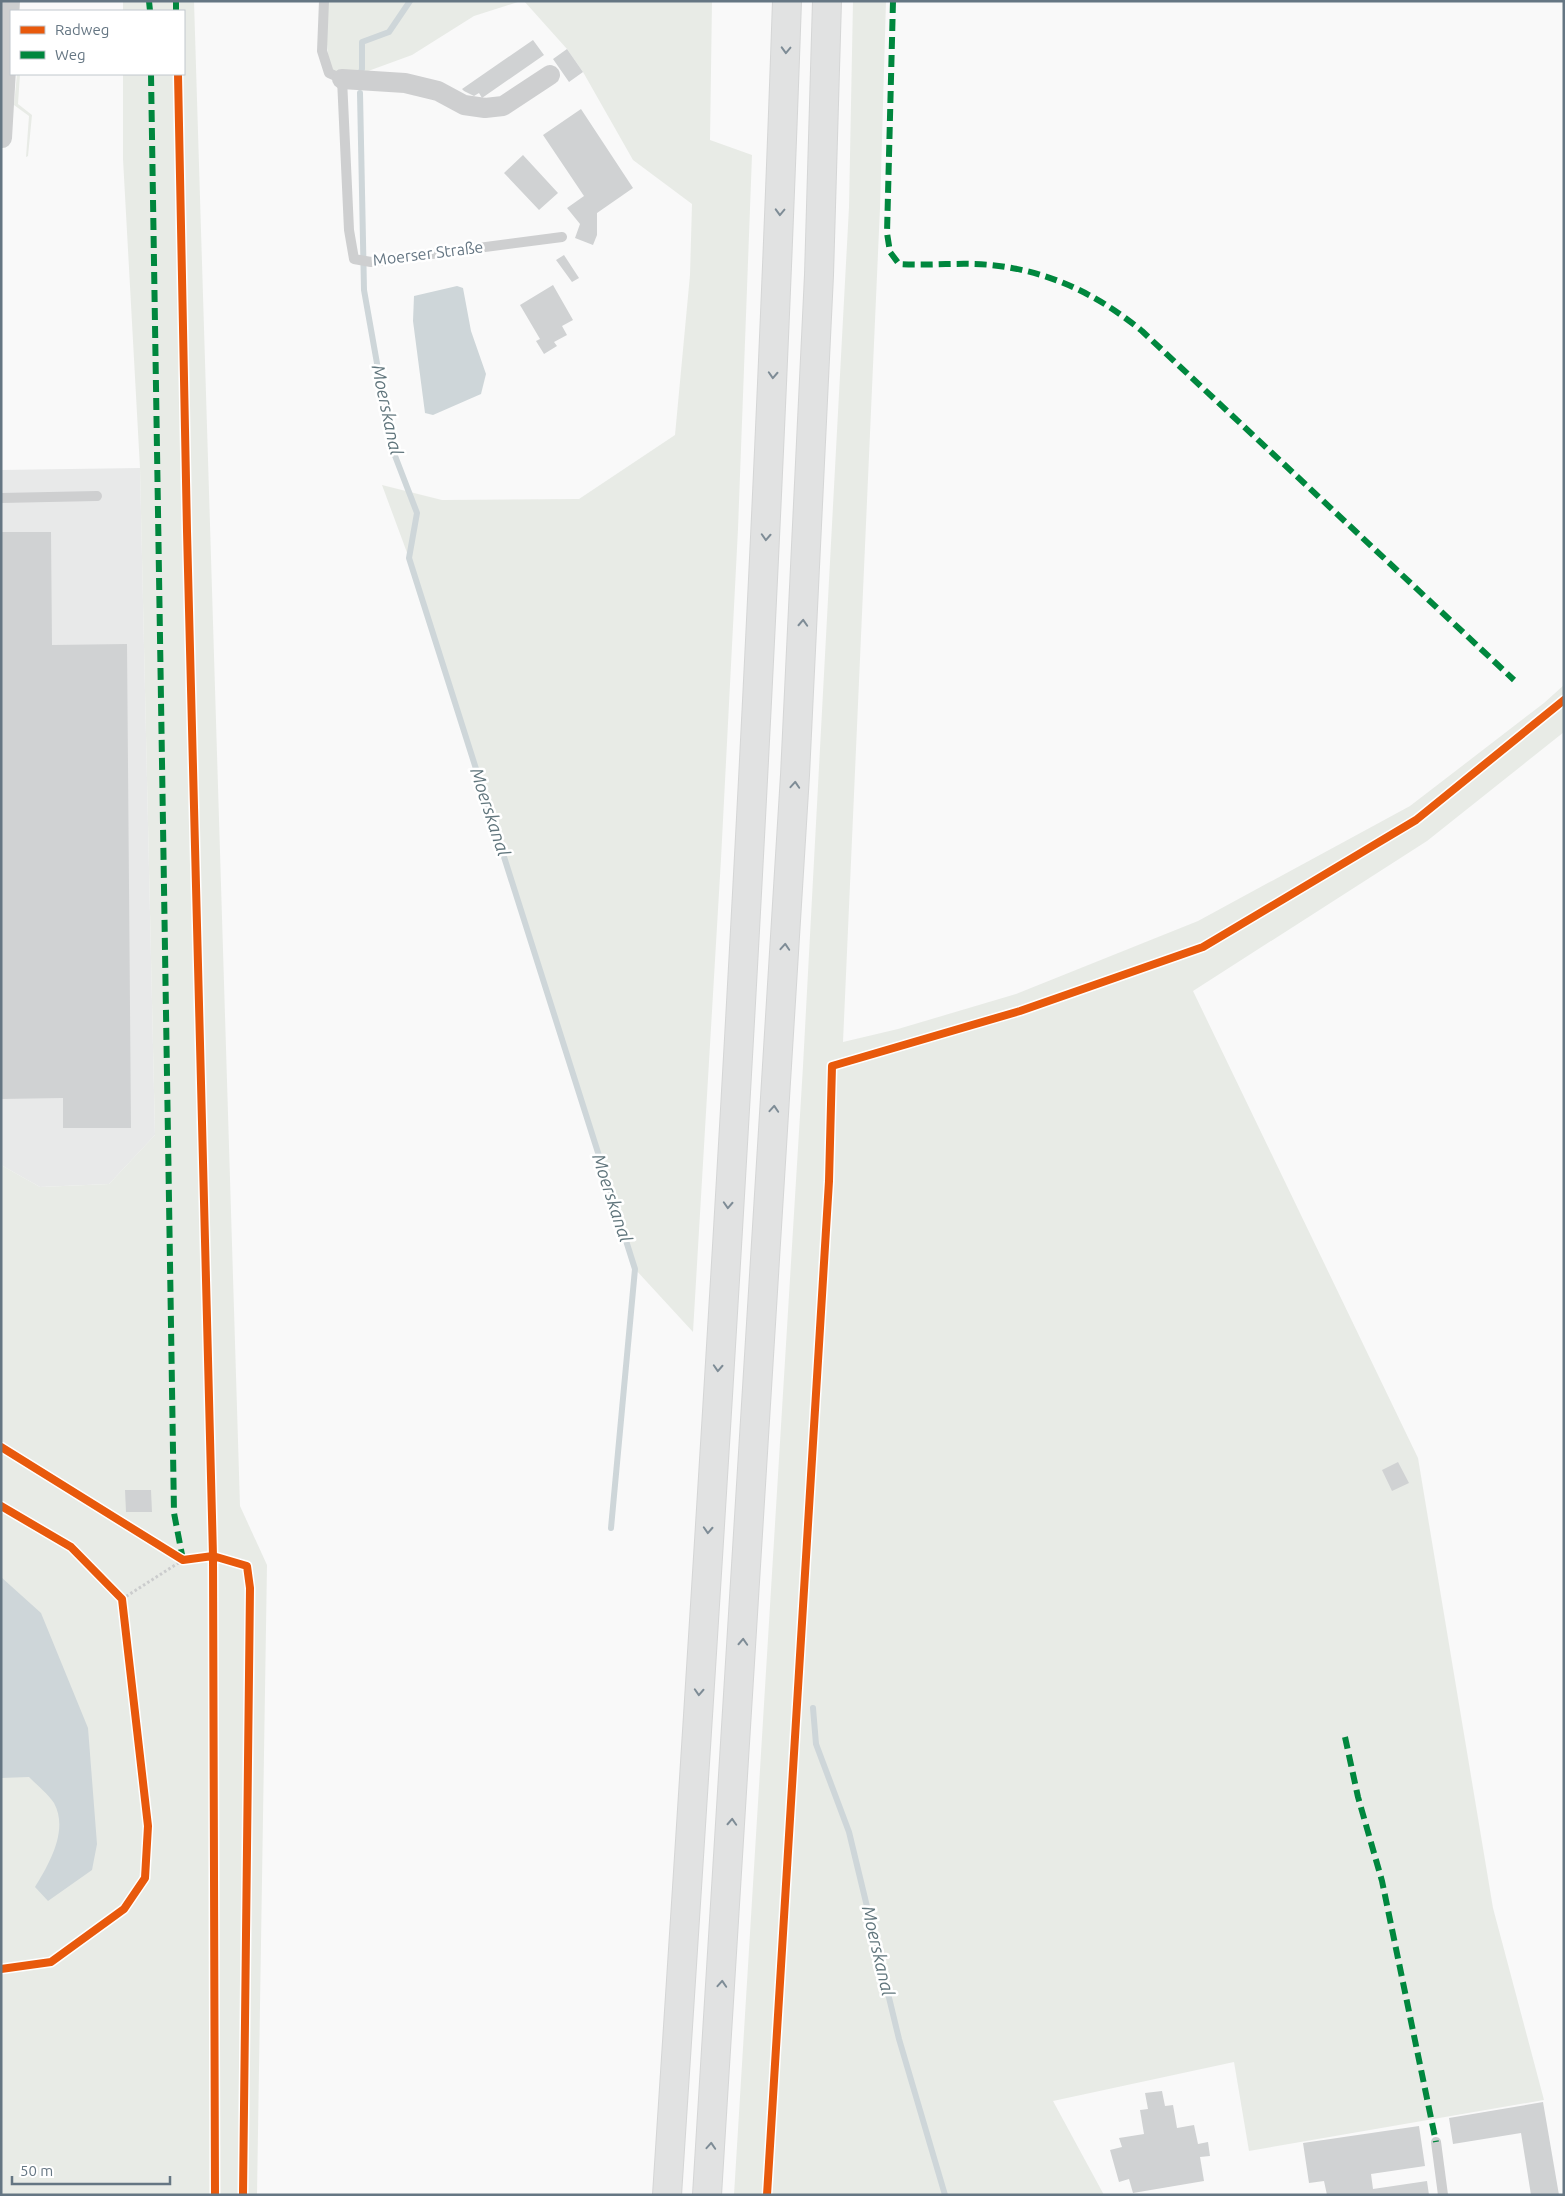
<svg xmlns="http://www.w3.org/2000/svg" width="1565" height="2196" font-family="Ubuntu,sans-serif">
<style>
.built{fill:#e8e9e9}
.green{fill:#e8ebe6}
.water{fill:#ced6d9}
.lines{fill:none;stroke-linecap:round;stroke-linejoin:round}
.stream{stroke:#ced6d9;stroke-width:6}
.building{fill:#d0d2d3}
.highway-casing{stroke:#d5d6d6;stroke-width:30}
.path{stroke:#cbcccd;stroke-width:3;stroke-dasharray:2.5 2.5;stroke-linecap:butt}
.lane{stroke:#cecfd0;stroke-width:10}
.street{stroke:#cecfd0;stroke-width:20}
.highway{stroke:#e1e2e2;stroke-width:28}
.quiet{stroke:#00873e;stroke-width:6;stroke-dasharray:12 6;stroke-linecap:butt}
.cycleway-casing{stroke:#fff;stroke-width:11}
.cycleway{stroke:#e8590c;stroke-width:8}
.oneway{stroke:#7e8c96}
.labels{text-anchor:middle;stroke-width:5;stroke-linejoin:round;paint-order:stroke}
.street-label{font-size:16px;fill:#657683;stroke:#fff}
.water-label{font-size:18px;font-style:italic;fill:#60757c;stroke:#fff}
</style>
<rect width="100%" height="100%" fill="#f9f9f9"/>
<!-- built -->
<path class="built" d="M 140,468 L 155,1135 L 109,1184 L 40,1187 L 1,1165 L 1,470 Z"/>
<!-- green -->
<path class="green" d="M 123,1 L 194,1 L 240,1506 L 267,1565 L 257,2195 L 1,2195 L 1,1165 L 40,1187 L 109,1184 L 155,1135 L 140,468 L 123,159 L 123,74 L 184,74 L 184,11 L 123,11 Z
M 324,1 L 521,1 L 474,16 L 412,55 L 360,74 L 329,73 Z
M 524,1 L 712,1 L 710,140 L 752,155 L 738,529 L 721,859 L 693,1332 L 635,1269 L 409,558 L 382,485 L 442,500 L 579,499 L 675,435 L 690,275 L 692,204 L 633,160 L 583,72 L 567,49 Z
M 853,1 L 886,1 L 880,208 L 843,1042 L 898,1029 L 1016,994 L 1198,921 L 1410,806 L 1544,703 L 1564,685 L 1564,732 L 1427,841 L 1193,991 L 1418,1458 L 1493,1908 L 1544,2100 L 1249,2151 L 1234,2062 L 1053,2101 L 1104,2195 L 734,2195 L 803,1066 L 849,207 Z
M 17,74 L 20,74 L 18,104 L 32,115 L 28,156 L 26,157 L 29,116 L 14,105 Z"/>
<!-- water -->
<path class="water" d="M 457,286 L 463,288 L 471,331 L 486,374 L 481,394 L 433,415 L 425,413 L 413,321 L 414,296 Z
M 1,1577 L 41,1613 L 88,1728 L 97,1844 L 92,1870 L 48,1901 L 35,1887 C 49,1864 69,1830 54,1803 C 48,1794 37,1785 29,1777 L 1,1778 Z"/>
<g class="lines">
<!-- stream -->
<path class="stream" d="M 360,74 L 362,69 L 362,42 L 389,32 L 410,1
M 360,93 L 364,290 L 392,448 L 417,513 L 409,558 L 635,1269 L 611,1528
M 813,1708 L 816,1744 L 849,1832 L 899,2039 L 945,2195"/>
</g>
<!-- building -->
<path class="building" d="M 533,40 L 544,55 L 482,98 L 479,93 L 474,96 L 464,91 L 462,89 Z
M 567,49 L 583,72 L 569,82 L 553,59 Z
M 581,109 L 633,188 L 597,213 L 597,235 L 593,245 L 575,238 L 580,224 L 567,208 L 584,196 L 543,135 Z
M 523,155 L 558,193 L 539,210 L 504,173 Z
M 564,255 L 579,278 L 572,282 L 556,260 Z
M 553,285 L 573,320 L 562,326 L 567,335 L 554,342 L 557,346 L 544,354 L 536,341 L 540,339 L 520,305 Z
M 1,532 L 51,532 L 52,645 L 127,644 L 131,1128 L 63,1128 L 63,1098 L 1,1099 Z
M 1398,1462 L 1409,1483 L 1392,1491 L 1382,1470 Z
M 125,1490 L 151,1490 L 152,1512 L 126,1512 Z
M 1162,2091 L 1165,2106 L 1173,2105 L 1177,2128 L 1194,2125 L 1198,2144 L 1208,2142 L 1210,2156 L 1200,2157 L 1204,2181 L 1133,2193 L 1129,2179 L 1119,2182 L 1110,2150 L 1122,2147 L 1119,2138 L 1144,2134 L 1140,2110 L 1148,2109 L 1145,2093 Z
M 1543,2102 L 1559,2195 L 1531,2195 L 1521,2133 L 1453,2144 L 1449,2118 Z
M 1419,2126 L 1425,2166 L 1371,2174 L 1373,2189 L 1427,2181 L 1429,2195 L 1327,2195 L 1324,2181 L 1309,2183 L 1303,2143 Z"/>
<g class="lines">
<!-- highway casing -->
<g class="highway-casing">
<path id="highway" d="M 667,2195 C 715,1464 762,733 787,1
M 707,2195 L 795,775 L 819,275 L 827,1"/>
</g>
<!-- path -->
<path class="path" d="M 122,1599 L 183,1560"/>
<!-- lane -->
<path class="lane" d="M 324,1 L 322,51 L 329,73 L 342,79 L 349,230 L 354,259 L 371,262 L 562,237
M 1,498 L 97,496
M 1436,2142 L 1443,2195"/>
<!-- street -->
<path class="street" d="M 342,79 L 405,83 L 438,91 L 464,105 L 485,108 L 503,106 L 550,75
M 2,138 L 10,1"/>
<!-- highway -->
<use href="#highway" class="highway"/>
<!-- quiet -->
<path class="quiet" d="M 149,1 L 150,11
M 176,1 L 176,11
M 893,1 L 887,233 L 890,252 L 899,264 C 930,266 960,262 991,265 C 1049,271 1097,294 1142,331 L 1514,680
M 151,74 L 174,1513 L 183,1560
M 1345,1737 L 1358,1797 L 1382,1881 L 1436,2142"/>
<!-- cycleway casing -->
<g class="cycleway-casing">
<path id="cycleway" d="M 178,74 L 187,531 L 213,1556 L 215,2195
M 1,1447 L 183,1560 L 213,1556 L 247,1566 L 250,1588 L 243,2195
M 1,1506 L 71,1547 L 122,1599 L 148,1826 L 145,1878 L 124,1909 L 51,1962 L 1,1969
M 767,2195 L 829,1181 L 832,1066 L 1020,1011 L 1203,947 L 1416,820 L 1564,700"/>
</g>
<!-- cycleway -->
<use href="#cycleway" class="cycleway"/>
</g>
<!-- one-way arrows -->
<defs><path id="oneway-chevron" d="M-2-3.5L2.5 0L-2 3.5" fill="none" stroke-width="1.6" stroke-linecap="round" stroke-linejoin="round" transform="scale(1.25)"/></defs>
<g class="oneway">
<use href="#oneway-chevron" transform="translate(786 50) rotate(92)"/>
<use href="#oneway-chevron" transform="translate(780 212) rotate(92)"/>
<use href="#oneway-chevron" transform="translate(773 375) rotate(93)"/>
<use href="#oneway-chevron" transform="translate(766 537) rotate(93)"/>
<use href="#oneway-chevron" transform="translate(803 623) rotate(-87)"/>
<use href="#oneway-chevron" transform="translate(795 785) rotate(-86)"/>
<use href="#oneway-chevron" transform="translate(785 947) rotate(-86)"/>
<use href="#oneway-chevron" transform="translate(774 1109) rotate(-86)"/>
<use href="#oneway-chevron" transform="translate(728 1205) rotate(93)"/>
<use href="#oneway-chevron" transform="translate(718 1368) rotate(93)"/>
<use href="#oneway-chevron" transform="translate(708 1530) rotate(93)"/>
<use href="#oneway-chevron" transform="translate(743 1642) rotate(-87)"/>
<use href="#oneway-chevron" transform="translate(699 1692) rotate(93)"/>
<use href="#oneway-chevron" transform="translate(732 1822) rotate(-87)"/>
<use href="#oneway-chevron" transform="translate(722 1984) rotate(-86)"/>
<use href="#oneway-chevron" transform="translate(711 2146) rotate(-86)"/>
</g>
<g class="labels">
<!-- street labels -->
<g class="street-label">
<text transform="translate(428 253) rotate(-7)" y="6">Moerser Straße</text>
</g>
<!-- water labels -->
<g class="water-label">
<text transform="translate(387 410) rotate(78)" y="6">Moerskanal</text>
<text transform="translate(490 812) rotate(72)" y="6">Moerskanal</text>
<text transform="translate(612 1198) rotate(72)" y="6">Moerskanal</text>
<text transform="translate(878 1951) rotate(77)" y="6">Moerskanal</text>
</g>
</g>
<!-- border -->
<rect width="1565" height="2196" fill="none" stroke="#657683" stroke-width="5"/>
<!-- legend -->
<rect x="10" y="10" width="175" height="65" fill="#ffffff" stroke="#c1c8cd"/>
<rect x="20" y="26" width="25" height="8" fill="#e8590c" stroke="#c1c8cd"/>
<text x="55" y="35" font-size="15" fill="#657683">Radweg</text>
<rect x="20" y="51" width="25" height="8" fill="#00873e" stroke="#c1c8cd"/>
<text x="55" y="60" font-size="15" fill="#657683">Weg</text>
<!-- scale -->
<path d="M12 2176v8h158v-8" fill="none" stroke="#657683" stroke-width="2.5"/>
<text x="20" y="2176" font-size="15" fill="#657683" stroke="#ffffff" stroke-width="4" paint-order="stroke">50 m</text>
</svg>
